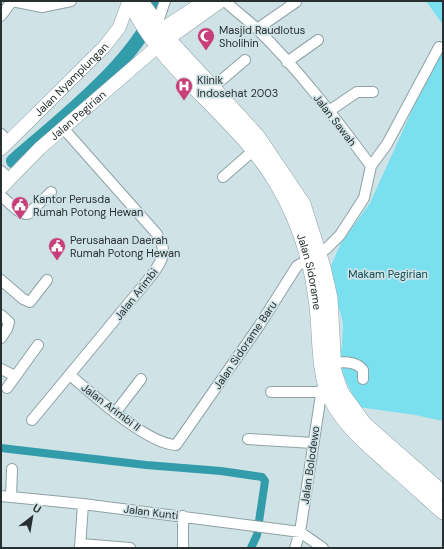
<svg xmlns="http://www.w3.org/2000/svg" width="444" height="549" font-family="'DM Sans',sans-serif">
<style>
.green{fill:#7adfef}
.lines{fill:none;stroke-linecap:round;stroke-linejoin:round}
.canal{stroke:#329cab;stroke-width:8}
.river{stroke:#329cab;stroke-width:14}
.minor-casing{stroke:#8ea1a4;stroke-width:12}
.major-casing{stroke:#8ea1a4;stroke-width:14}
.highway-casing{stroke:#8ea1a4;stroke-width:16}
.minor{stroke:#fff;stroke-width:10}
.major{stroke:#fff;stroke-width:13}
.highway{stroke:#fff;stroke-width:15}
.labels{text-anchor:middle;stroke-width:3.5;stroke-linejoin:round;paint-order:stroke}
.poi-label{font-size:11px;fill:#282f31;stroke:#cfe3e6;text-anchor:start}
.street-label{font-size:11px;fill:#282f31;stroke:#cfe3e6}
.park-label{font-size:11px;fill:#0e4b54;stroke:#cfe3e6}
</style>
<rect width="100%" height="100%" fill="#cfe3e6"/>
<!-- green -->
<path class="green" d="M 426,1 L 443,1 L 443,25 Z
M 443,42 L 443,421 L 415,415 L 358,407 L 345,379 L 339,359 L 342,346 L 343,323 L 329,270 L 341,243 L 370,203 Z"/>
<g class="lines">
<!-- canal -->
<path class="canal" d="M 1,448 L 146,465 L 221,471 L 262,477 L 265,481 L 257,535 L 251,548"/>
<!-- river -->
<path class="river" d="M 13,161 C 57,122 142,58 158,1"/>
<!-- minor casing -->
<g class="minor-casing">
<path id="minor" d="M 1,16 L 12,1 L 42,7 L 71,1
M 156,27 L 165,1
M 257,29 L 296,2
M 287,62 L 318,40
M 212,88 L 245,60
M 329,111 L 357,92 L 373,92
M 1,134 L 8,142
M 371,166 L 387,144 L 439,47
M 1,171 L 9,178
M 223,177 L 254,150
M 1,196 C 8,201 19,215 28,214 L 51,192
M 1,280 L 23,299 L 30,302 L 47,280
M 1,315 L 9,322 L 7,329 L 1,338
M 329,363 C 340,362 356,360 363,370 L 363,379
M 1,369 L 15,376
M 70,375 C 92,394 147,444 176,445 L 259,326 L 297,266 L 326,249 L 340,235 L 364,198 L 371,166 C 336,119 299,70 257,29 C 247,19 235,11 225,1
M 7,388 L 38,345
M 271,392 L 322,392
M 115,413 L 141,379
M 32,420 L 152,275 C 164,257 168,252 156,233 L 63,128
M 248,439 L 313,443
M 1,496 L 83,504 L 300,532 L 323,548
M 11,497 L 12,469
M 81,544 L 130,548
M 80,548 L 83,504
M 183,548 L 183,516
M 295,548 L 300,532 L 322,388 L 325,383"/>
</g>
<!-- major casing -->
<g class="major-casing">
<g id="major">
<path d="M 153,35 L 205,1"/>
<path id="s1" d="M 1,149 L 104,47 L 119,28 L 129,1"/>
<path id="s2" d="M 1,188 L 40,148 L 158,46 L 221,1"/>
</g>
</g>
<!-- highway casing -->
<g class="highway-casing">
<g id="highway">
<path id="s3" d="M 130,1 C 160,70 238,117 276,182 C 297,217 311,258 316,299 C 321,329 317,369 330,397 C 343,424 365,442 387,462 C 406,478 424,495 443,512"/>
<path d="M 141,2 L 168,39 L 257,136 L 303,204 L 323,267 L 330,298 L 334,372 L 341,392 L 364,424 L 443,493"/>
</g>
</g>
<!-- minor -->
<use href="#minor" class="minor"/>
<!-- major -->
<use href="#major" class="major"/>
<!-- highway -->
<use href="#highway" class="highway"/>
</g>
<!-- icons -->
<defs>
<g id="mosque-pin" transform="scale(0.9)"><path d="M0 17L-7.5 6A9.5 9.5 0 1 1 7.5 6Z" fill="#c73e78" stroke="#cfe3e6"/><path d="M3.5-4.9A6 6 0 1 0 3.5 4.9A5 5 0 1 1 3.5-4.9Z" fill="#fff"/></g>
<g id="hospital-pin" transform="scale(0.9)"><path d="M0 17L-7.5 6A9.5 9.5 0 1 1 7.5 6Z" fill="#c73e78" stroke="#cfe3e6"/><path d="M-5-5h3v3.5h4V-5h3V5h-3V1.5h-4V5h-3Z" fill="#fff"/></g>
<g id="civic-pin" transform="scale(0.9)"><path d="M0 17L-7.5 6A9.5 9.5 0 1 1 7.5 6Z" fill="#c73e78" stroke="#cfe3e6"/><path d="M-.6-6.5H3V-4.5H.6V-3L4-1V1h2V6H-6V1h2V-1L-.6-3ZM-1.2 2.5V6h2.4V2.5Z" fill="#fff"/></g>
</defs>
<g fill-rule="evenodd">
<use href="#mosque-pin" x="206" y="36"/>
<use href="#hospital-pin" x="184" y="86"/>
<use href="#civic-pin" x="20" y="205"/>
<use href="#civic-pin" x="57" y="246"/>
</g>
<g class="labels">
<!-- poi labels -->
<g class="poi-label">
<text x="219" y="34">Masjid Raudlotus<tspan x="219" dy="13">Sholihin</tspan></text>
<text x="197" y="84">Klinik<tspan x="197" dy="13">Indosehat 2003</tspan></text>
<text x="33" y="203">Kantor Perusda<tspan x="33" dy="13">Rumah Potong Hewan</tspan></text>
<text x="70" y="244">Perusahaan Daerah<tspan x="70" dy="13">Rumah Potong Hewan</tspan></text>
</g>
<!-- street labels -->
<g class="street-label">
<text dy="4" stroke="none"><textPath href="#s1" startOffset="99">Jalan Nyamplungan</textPath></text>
<text dy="4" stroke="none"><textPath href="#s2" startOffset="106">Jalan Pegirian</textPath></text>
<text transform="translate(335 120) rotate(52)" y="4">Jalan Sawah</text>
<text dy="4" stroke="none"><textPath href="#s3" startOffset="330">Jalan Sidorame</textPath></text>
<text transform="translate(136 294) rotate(-52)" y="4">Jalan Arimbi</text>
<text transform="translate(245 345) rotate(-56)" y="4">Jalan Sidorame Baru</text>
<text transform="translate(111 407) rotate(37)" y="4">Jalan Arimbi II</text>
<text transform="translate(310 465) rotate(-82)" y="4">Jalan Bolodewo</text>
<text transform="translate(151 512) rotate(7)" y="4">Jalan Kunti</text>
</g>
<!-- park labels -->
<g class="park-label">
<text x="388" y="278">Makam Pegirian</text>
</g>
</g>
<!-- border -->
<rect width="444" height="549" fill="none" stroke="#282f31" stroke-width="4"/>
<!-- north arrow -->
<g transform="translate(32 517) rotate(31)" stroke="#cfe3e6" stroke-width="3" paint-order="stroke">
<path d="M0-3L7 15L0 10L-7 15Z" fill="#282f31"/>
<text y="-6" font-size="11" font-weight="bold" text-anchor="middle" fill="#282f31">U</text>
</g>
</svg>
